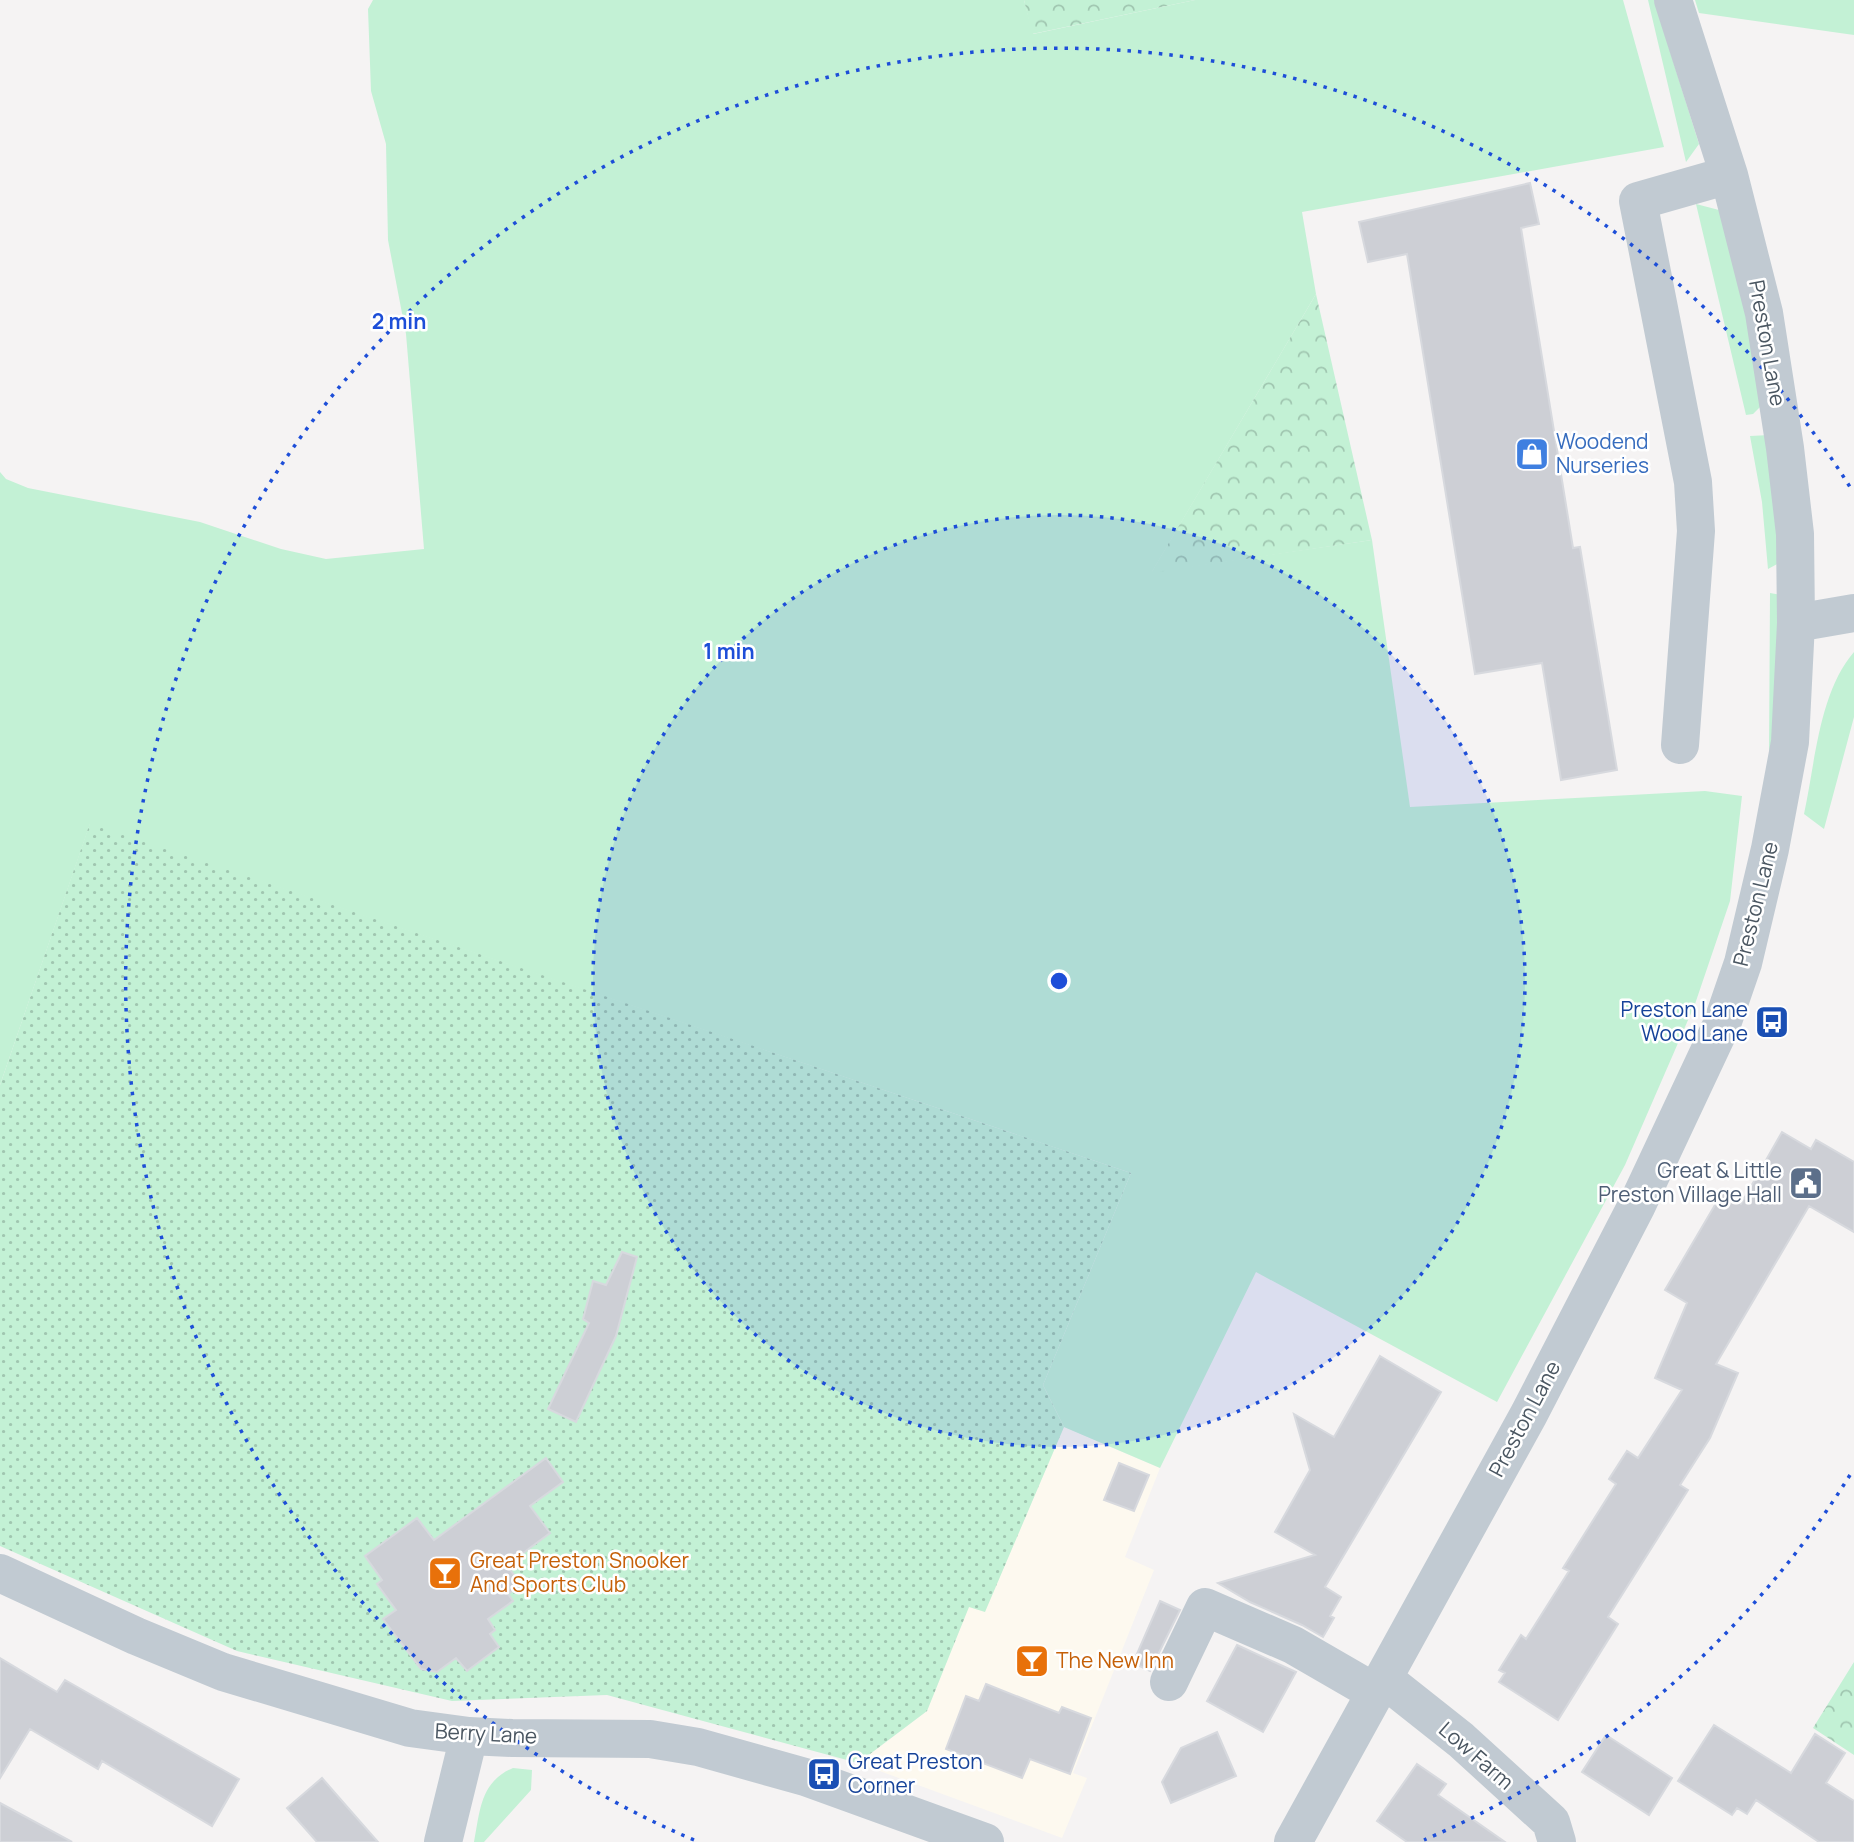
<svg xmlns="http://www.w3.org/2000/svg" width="1854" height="1842" font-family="Manrope,sans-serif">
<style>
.commercial{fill:#fdf9ef}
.grass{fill:#c3f1d5}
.forest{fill:url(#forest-crowns)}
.park{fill:url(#park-dots)}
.building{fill:#cdcfd5;stroke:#d7d9de;stroke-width:2}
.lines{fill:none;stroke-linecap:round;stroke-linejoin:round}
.minor{stroke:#c1cad2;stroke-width:38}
.ring{fill:none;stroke:#1d4ed8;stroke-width:3.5;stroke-dasharray:3.5 7}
.labels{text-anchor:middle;stroke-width:5;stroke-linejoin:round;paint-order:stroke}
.street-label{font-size:21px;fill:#4a5661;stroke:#fff}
.shop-label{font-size:21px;fill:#366cbe;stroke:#fff;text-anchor:start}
.transit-label{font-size:21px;fill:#164399;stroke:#fff;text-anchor:end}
.service-label{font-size:21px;fill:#4e5e75;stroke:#fff;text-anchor:end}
.food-label{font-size:21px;fill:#c56008;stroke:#fff;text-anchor:start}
.centre{fill:#1d4ed8;stroke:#fff;stroke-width:3.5}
.ring-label{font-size:21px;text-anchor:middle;font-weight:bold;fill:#1d4ed8;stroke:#fff;stroke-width:5;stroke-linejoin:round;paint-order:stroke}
</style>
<defs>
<pattern id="forest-crowns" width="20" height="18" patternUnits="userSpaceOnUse" patternTransform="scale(1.75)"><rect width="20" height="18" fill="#c3f1d5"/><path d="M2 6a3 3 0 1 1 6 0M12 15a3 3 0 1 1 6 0" fill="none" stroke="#a0c6b0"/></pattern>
<pattern id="park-dots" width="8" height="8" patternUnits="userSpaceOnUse" patternTransform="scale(1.75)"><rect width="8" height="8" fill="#c3f1d5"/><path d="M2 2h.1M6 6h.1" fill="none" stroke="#a0c6b0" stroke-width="1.8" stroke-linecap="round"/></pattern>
</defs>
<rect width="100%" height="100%" fill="#f5f3f3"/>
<!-- commercial -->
<path class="commercial" d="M 1064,1427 L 1160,1468 L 1125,1557 L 1154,1570 L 1073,1773 L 1087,1778 L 1062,1838 L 858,1763 L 927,1711 L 969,1606 L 985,1611 Z"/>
<!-- grass -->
<path class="grass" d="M 373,0 L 1024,0 L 1033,34 L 1195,0 L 1623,0 L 1664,147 L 1302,212 L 1316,294 L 1152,572 L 1372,540 L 1410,807 L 1705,791 L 1742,796 L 1730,901 L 1695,1004 L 1625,1165 L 1497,1402 L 1256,1272 L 1160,1468 L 1064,1427 L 1043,1385 L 1131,1173 L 90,824 L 0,1085 L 0,472 L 6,479 L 28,488 L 200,522 L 281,549 L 326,559 L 424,549 L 406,334 L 388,240 L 386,144 L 371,91 L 368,9 Z
M 1648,0 L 1654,0 L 1699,144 L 1686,162 Z
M 1695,0 L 1854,0 L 1854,35 L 1699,13 Z
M 1696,204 L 1719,210 L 1731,248 L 1765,402 L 1753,414 L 1746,415 Z
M 1770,435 L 1781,562 L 1768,569 L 1762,502 L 1750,436 Z
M 1770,593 L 1781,595 L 1777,708 L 1769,755 Z
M 1854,652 L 1854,717 L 1824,829 L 1804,814 C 1815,764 1819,692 1854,652 Z
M 513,1768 L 532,1770 L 531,1790 L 484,1842 L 474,1842 C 480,1811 480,1782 513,1768 Z"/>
<!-- forest -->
<path class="forest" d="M 1024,0 L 1195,0 L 1032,34 Z
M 1316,294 L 1372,540 L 1151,573 Z
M 1854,1662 L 1854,1755 L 1813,1728 Z"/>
<!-- park -->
<path class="park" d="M 90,823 L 1131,1173 L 1043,1385 L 1064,1427 L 985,1612 L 969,1607 L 927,1711 L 858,1763 L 607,1695 L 452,1701 L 237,1651 L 0,1546 L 0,1085 Z"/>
<!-- building -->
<path class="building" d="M 1530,183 L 1539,224 L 1521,228 L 1573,548 L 1580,547 L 1617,770 L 1561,780 L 1542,663 L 1475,674 L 1407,254 L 1368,262 L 1359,222 Z
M 1782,1132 L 1811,1149 L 1816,1140 L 1854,1162 L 1854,1232 L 1809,1206 L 1716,1364 L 1738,1373 L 1710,1438 L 1680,1485 L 1688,1490 L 1608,1617 L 1618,1624 L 1558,1720 L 1499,1682 L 1505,1673 L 1499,1670 L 1521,1635 L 1526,1639 L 1569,1571 L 1563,1568 L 1616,1484 L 1609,1479 L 1627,1451 L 1638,1458 L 1682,1390 L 1655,1378 L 1687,1303 L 1665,1290 L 1722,1193 L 1741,1204 Z
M 622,1252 L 637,1257 L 616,1336 L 576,1422 L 548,1409 L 589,1323 L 583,1319 L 593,1281 L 606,1285 Z
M 1380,1356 L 1441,1392 L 1325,1587 L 1341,1597 L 1330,1616 L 1334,1618 L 1323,1637 L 1302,1625 L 1250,1602 L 1218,1583 L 1315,1555 L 1275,1532 L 1310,1470 L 1294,1414 L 1334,1437 Z
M 546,1458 L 563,1482 L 530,1506 L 550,1533 L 507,1565 L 521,1585 L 508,1594 L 513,1601 L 488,1619 L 495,1630 L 490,1634 L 499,1647 L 467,1671 L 456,1658 L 437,1672 L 421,1669 L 383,1619 L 396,1610 L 377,1584 L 382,1580 L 365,1556 L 417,1518 L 434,1540 Z
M 1119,1463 L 1149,1475 L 1134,1511 L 1104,1500 Z
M 1160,1601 L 1180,1610 L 1150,1671 L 1133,1663 Z
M 1237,1645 L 1296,1672 L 1263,1732 L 1207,1701 Z
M 0,1658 L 57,1692 L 65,1680 L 239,1779 L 212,1826 L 102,1761 L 98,1769 L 30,1729 L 0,1778 Z
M 986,1684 L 1059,1713 L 1062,1707 L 1091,1718 L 1070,1774 L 1030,1759 L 1022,1778 L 946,1749 L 966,1696 L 979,1701 Z
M 1714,1725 L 1791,1773 L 1815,1734 L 1845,1753 L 1826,1783 L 1854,1801 L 1854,1842 L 1819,1842 L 1756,1800 L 1747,1814 L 1737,1808 L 1732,1815 L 1678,1781 Z
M 1217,1732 L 1236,1776 L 1171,1803 L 1162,1782 L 1181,1748 Z
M 1606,1735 L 1672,1778 L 1649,1815 L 1582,1772 Z
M 1417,1764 L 1446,1784 L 1438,1795 L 1505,1842 L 1407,1842 L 1377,1821 Z
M 322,1778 L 349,1809 L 378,1842 L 317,1842 L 287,1808 Z
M 0,1803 L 72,1842 L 0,1842 Z"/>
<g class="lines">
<!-- minor -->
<path class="minor" d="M 1796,623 L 1854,613
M 1680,745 L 1696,531 L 1693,482 L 1638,201 L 1729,175
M 0,1573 L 136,1636 L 223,1672 L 410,1728 L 469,1736 L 512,1738 L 650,1739 L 698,1747 L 805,1777 L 985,1842
M 1384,1679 L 1461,1740 L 1551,1822 L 1557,1842
M 1169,1682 L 1205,1607 L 1293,1645 L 1376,1693
M 443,1842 L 469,1736
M 1293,1842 L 1529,1414 L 1637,1205 L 1722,1024 L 1743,963 L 1770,849 L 1790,742 L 1796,623 L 1795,534 L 1785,448 L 1764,313 L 1729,175 L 1673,0"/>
</g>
<!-- distance rings -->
<circle cx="1059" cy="981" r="466" fill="#1d4ed8" fill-opacity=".12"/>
<g class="ring">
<circle cx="1059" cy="981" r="466"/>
<path d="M1850 1475A933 933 0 0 1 1424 1840M694 1840A933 933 0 1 1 1850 487"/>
</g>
<!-- icons -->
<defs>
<g id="shop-square" transform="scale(1.75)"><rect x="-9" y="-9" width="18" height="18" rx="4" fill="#3f7fe0" stroke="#fff"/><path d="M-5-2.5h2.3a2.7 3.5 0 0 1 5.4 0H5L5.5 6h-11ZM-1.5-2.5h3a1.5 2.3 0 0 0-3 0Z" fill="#fff"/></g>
<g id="bus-square" transform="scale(1.75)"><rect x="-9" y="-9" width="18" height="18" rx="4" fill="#1a4fb4" stroke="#fff"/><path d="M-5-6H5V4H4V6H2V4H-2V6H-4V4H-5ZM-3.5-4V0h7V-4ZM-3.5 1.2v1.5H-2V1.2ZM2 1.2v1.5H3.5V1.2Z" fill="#fff"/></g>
<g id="civic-square" transform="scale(1.75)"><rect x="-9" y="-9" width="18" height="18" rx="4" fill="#5c6f8a" stroke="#fff"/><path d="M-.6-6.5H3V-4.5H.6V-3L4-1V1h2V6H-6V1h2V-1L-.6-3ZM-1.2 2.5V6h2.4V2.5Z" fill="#fff"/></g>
<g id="bar-square" transform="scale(1.75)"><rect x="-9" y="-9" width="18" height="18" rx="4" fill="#e8710a" stroke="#fff"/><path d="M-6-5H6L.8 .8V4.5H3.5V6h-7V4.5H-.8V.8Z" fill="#fff"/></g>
</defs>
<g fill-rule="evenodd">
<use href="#shop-square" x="1532" y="454"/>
<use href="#bus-square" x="1772" y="1022"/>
<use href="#civic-square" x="1806" y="1183"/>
<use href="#bar-square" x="445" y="1573"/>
<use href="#bar-square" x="1032" y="1661"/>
<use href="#bus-square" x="824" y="1774"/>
</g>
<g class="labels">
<!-- street labels -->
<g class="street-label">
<text transform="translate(1767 343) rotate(80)" y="7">Preston Lane</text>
<text transform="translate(1756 904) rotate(-76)" y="7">Preston Lane</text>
<text transform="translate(1525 1419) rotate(-62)" y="7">Preston Lane</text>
<text transform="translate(486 1734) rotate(3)" y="7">Berry Lane</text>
<text transform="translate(1476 1756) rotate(41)" y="7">Low Farm</text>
</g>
<!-- shop labels -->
<g class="shop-label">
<text x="1556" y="449">Woodend<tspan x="1556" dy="24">Nurseries</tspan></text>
</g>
<!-- transit labels -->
<g class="transit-label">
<text x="1748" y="1017">Preston Lane<tspan x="1748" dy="24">Wood Lane</tspan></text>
<text x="848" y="1769" text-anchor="start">Great Preston<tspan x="848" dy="24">Corner</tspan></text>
</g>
<!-- service labels -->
<g class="service-label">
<text x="1782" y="1178">Great &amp; Little<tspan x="1782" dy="24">Preston Village Hall</tspan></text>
</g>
<!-- food labels -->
<g class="food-label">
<text x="470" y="1568">Great Preston Snooker<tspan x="470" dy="24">And Sports Club</tspan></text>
<text x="1056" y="1668">The New Inn</text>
</g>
</g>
<circle cx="1059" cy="981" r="10" class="centre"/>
<g class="ring-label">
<text x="399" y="329">2 min</text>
<text x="729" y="659">1 min</text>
</g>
</svg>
